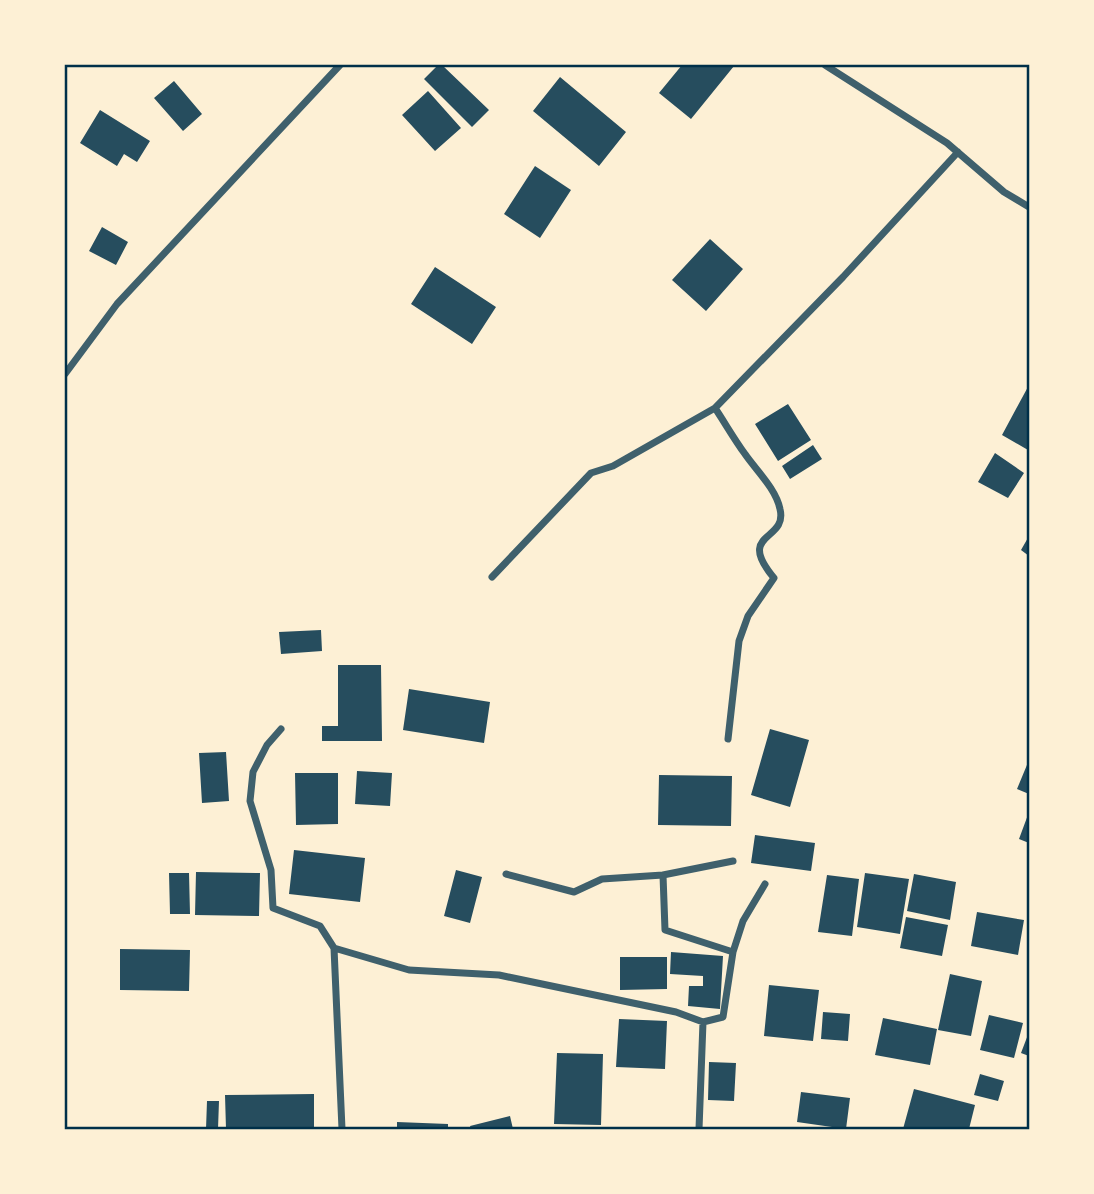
<svg xmlns="http://www.w3.org/2000/svg" width="1094" height="1194" font-family="Quicksand,sans-serif">
<style>
.building{fill:#264d5e}
.lines{fill:none;stroke-linecap:round;stroke-linejoin:round}
.minor{stroke:#3f606c;stroke-width:7}
.neatline{fill:none;stroke:#003049;stroke-width:2.5}
</style>
<rect width="100%" height="100%" fill="#fdf0d5"/>
<!-- building -->
<path class="building" d="M 438,65 L 442,65 L 489,110 L 472,127 L 424,79 Z
M 682,65 L 734,66 L 691,119 L 659,93 Z
M 560,77 L 626,132 L 599,166 L 533,111 Z
M 174,81 L 202,114 L 183,131 L 154,98 Z
M 428,91 L 461,128 L 435,151 L 402,115 Z
M 100,110 L 150,141 L 137,162 L 124,154 L 117,166 L 80,143 Z
M 535,166 L 571,190 L 540,238 L 504,214 Z
M 102,227 L 128,242 L 116,265 L 89,251 Z
M 710,239 L 743,269 L 706,311 L 672,280 Z
M 435,267 L 496,307 L 472,344 L 411,304 Z
M 1029,385 L 1029,447 L 1028,450 L 1002,435 Z
M 788,404 L 811,440 L 778,461 L 755,424 Z
M 813,445 L 822,459 L 790,479 L 782,466 Z
M 995,453 L 1024,473 L 1008,498 L 978,482 Z
M 1029,536 L 1029,556 L 1021,550 Z
M 321,630 L 322,651 L 281,654 L 279,632 Z
M 338,665 L 381,665 L 382,741 L 322,741 L 322,726 L 338,726 Z
M 409,689 L 490,702 L 484,743 L 403,730 Z
M 770,729 L 809,740 L 790,807 L 751,795 Z
M 226,752 L 229,801 L 202,803 L 199,753 Z
M 1029,760 L 1029,794 L 1017,789 Z
M 357,771 L 392,773 L 390,806 L 355,804 Z
M 295,773 L 338,773 L 338,824 L 296,825 Z
M 659,775 L 732,776 L 731,826 L 658,825 Z
M 1029,812 L 1029,843 L 1019,839 Z
M 755,835 L 815,843 L 811,871 L 751,863 Z
M 294,850 L 365,858 L 360,902 L 289,894 Z
M 456,870 L 482,877 L 470,923 L 444,916 Z
M 196,872 L 260,873 L 259,916 L 195,915 Z
M 169,873 L 189,873 L 190,914 L 170,914 Z
M 865,873 L 909,879 L 900,934 L 857,927 Z
M 914,874 L 956,882 L 950,920 L 907,911 Z
M 827,875 L 859,879 L 852,936 L 818,932 Z
M 977,912 L 1024,920 L 1018,955 L 971,946 Z
M 906,917 L 948,925 L 942,956 L 900,948 Z
M 120,949 L 190,950 L 189,991 L 120,990 Z
M 671,952 L 723,956 L 720,1009 L 688,1006 L 689,986 L 703,986 L 703,976 L 670,974 Z
M 620,957 L 667,957 L 667,989 L 620,990 Z
M 950,974 L 982,981 L 971,1036 L 938,1030 Z
M 769,985 L 819,990 L 813,1041 L 764,1036 Z
M 823,1012 L 850,1014 L 848,1041 L 821,1039 Z
M 989,1015 L 1023,1023 L 1014,1058 L 980,1050 Z
M 883,1018 L 937,1029 L 930,1065 L 875,1055 Z
M 619,1019 L 667,1021 L 665,1069 L 616,1067 Z
M 1029,1032 L 1029,1056 L 1021,1053 Z
M 557,1053 L 603,1054 L 601,1125 L 554,1124 Z
M 709,1062 L 736,1063 L 734,1101 L 708,1100 Z
M 980,1074 L 1004,1081 L 998,1101 L 974,1095 Z
M 914,1089 L 975,1105 L 969,1129 L 903,1129 Z
M 801,1092 L 850,1098 L 846,1129 L 797,1122 Z
M 314,1094 L 314,1129 L 226,1129 L 225,1095 Z
M 207,1101 L 219,1101 L 218,1129 L 206,1129 Z
M 510,1116 L 513,1129 L 471,1129 L 470,1126 Z
M 397,1122 L 448,1124 L 448,1129 L 397,1129 Z"/>
<g class="lines">
<!-- minor -->
<path class="minor" d="M 825,65 L 947,143 L 1004,192 L 1029,207
M 65,374 L 117,304 L 340,65
M 715,408 C 725,423 734,439 745,454 C 756,470 776,489 780,509 C 788,542 735,531 774,578 L 748,616 L 739,641 L 728,739
M 492,577 L 591,473 L 613,466 L 715,408 L 843,277 L 958,152
M 281,729 L 267,745 L 253,772 L 250,801 L 271,870 L 273,908 L 320,926 L 334,948 L 342,1129
M 506,874 L 574,892 L 602,879 L 663,875 L 665,930 L 733,952
M 663,875 L 733,861
M 334,948 L 409,970 L 499,975 L 676,1012 L 703,1022 L 699,1129
M 703,1022 L 723,1017 L 733,952 L 743,921 L 765,884"/>
</g>
<!-- border -->
<rect width="1094" height="1194" fill="none" stroke="#fdf0d5" stroke-width="133"/>
<rect x="66" y="66" width="962" height="1062" class="neatline"/>
</svg>
